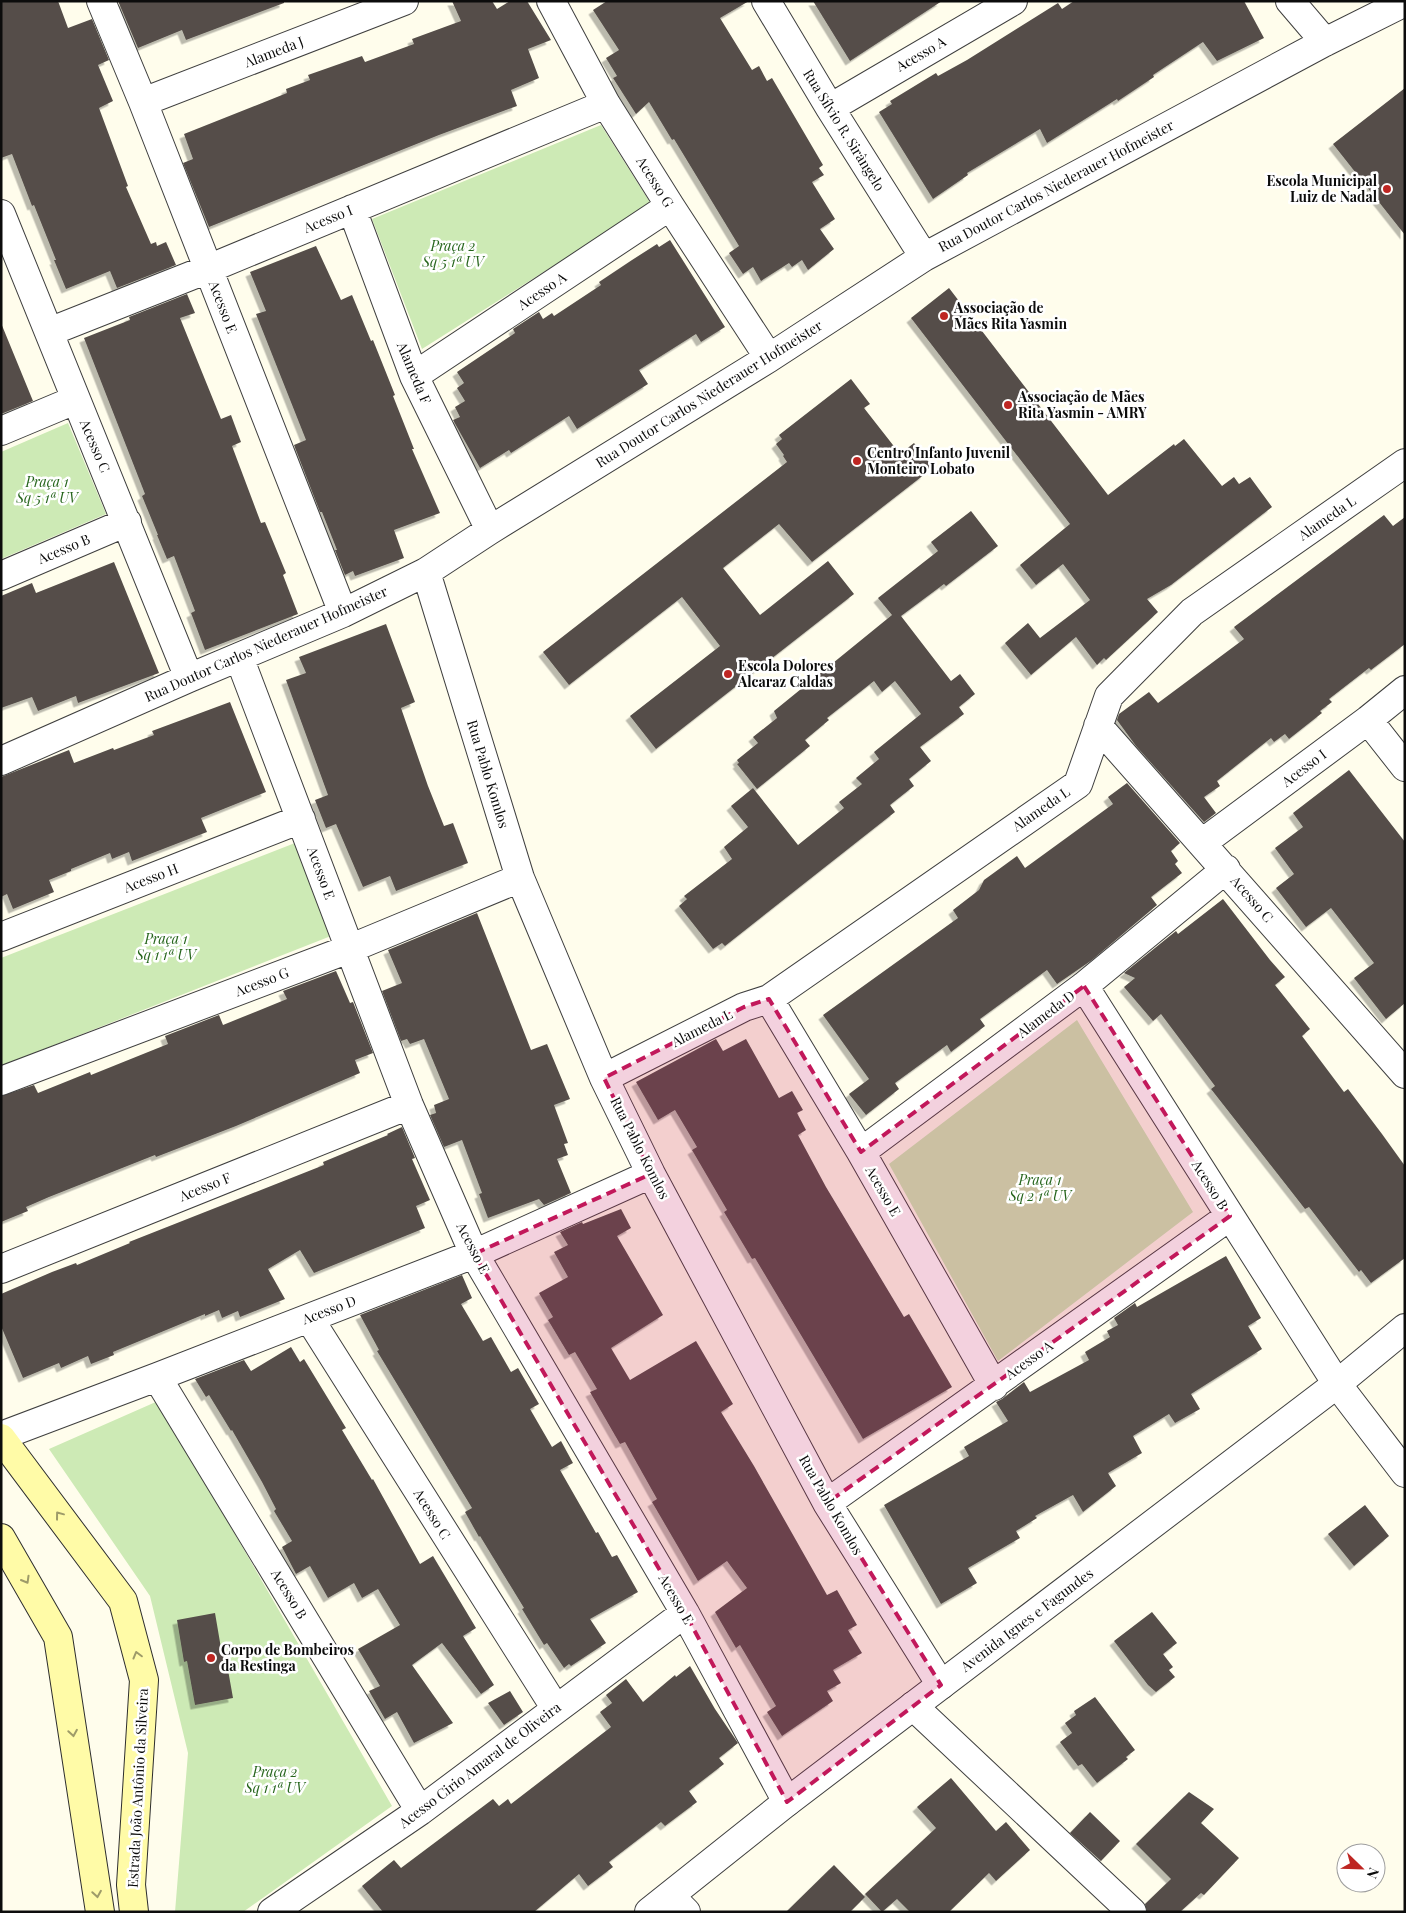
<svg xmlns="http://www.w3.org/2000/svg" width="1406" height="1913" font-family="'Playfair Display',serif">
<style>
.green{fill:#cdeab5}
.building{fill:#554e49;filter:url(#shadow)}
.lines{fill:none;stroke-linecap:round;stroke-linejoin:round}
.minor-casing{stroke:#3f3f3f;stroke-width:30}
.tertiary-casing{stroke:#3f3f3f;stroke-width:30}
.secondary-casing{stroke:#2e2e2e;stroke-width:30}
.minor{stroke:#fff;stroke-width:28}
.tertiary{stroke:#fff;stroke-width:28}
.secondary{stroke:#fffba7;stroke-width:28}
.oneway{stroke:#9e9b69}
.marked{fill:#c2185b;fill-opacity:0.2;stroke:#c2185b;stroke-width:4;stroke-dasharray:10 6;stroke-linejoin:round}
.poi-dot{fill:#be2622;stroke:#fff;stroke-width:2}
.labels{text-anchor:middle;stroke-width:5;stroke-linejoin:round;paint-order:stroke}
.street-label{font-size:14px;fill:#0c0c0c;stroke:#fff}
.poi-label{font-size:14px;font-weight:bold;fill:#0c0c0c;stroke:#fff;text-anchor:start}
.park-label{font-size:14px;font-style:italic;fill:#26651c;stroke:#fff}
</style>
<defs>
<filter id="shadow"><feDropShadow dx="-4.5" dy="4.5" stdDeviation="0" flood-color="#0004"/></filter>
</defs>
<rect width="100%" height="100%" fill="#fffdec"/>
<!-- green -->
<path class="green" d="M 601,125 L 651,204 L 422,349 L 372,219 Z
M 68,423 L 106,514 L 1,559 L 1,452 Z
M 295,843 L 331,936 L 1,1066 L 1,958 Z
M 1077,1020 L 1193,1212 L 998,1361 L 889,1164 Z
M 158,1401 L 392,1806 L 243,1912 L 175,1912 L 188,1753 L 150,1596 L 49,1449 Z"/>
<!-- building -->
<path class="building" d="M 1,1 L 58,1 L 68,28 L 92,19 L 109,60 L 98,65 L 113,101 L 99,108 L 128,186 L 126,187 L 151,244 L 156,242 L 157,246 L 166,242 L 176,265 L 117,288 L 110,271 L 66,289 L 54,260 L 56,260 L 34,205 L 32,206 L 12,154 L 1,158 Z
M 118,1 L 284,1 L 284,3 L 186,40 L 182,30 L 138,48 Z
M 452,1 L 492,1 L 497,9 L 510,1 L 527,1 L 551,40 L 528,49 L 539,78 L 511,90 L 517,106 L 439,135 L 209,227 L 183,163 L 193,159 L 184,134 L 287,93 L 286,89 L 310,80 L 308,75 L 362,56 L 365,62 L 414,44 L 412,39 L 461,21 Z
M 607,1 L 749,1 L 720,18 L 752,70 L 759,66 L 767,81 L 772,78 L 823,165 L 819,168 L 824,175 L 812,182 L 835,219 L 820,229 L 834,249 L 808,270 L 802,260 L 792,267 L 789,263 L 761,281 L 753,267 L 743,274 L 729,253 L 739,246 L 674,139 L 672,140 L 649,102 L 636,114 L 613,78 L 617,76 L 606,58 L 619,50 L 593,10 Z
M 813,1 L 942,1 L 850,61 Z
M 1074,1 L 1244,1 L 1264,38 L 1217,61 L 1203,42 L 1153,75 L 1154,77 L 1118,101 L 1117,99 L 1047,143 L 1040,129 L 967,173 L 968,175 L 933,199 L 879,112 L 892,104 L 890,101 L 936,73 L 938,76 L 967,60 L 1058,3 L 1062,9 Z
M 1405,88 L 1405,235 L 1333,144 Z
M 670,240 L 725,327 L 701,342 L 696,334 L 639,370 L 648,384 L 577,429 L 569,416 L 511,453 L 509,450 L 480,468 L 453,420 L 460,417 L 455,407 L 465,401 L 457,388 L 464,383 L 457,372 L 515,333 L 513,329 L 539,312 L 543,319 L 552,313 L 554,316 L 601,285 L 599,282 L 632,260 L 657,244 L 659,247 Z
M 316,246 L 341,300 L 352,295 L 371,341 L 373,340 L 395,395 L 393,396 L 414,449 L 412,449 L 440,513 L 394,530 L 404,558 L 355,576 L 353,571 L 345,575 L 335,550 L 337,550 L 322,512 L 320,512 L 294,445 L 306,440 L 256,314 L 266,311 L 250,272 Z
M 949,288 L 1108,495 L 1174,444 L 1175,446 L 1184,439 L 1222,486 L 1234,477 L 1239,484 L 1250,477 L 1272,507 L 1171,585 L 1147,599 L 1158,612 L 1106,660 L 1104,658 L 1097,665 L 1076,637 L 1031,675 L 1005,643 L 1028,623 L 1040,638 L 1090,600 L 1063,564 L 1036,585 L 1020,565 L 1070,524 L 911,318 Z
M 187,294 L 195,313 L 180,318 L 221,419 L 231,415 L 241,442 L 232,446 L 261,523 L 265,522 L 286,573 L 283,575 L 298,614 L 205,650 L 191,613 L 195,611 L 174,556 L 167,559 L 157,535 L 158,535 L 142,496 L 145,494 L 84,338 L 130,320 L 129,317 Z
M 1,323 L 33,401 L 1,414 Z
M 851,379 L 870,404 L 864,408 L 900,454 L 914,443 L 932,466 L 923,473 L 925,474 L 812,562 L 779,524 L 723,568 L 760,615 L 828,561 L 854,594 L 656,749 L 630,716 L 720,646 L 682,597 L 569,685 L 543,652 L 787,462 L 783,456 L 784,455 L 776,444 L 782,439 L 779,435 Z
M 971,511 L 998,546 L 946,586 L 944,584 L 901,616 L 951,681 L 960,674 L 975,694 L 959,707 L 964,714 L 920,747 L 931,761 L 909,779 L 914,786 L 890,805 L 895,812 L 725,946 L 722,943 L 713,949 L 679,906 L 687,899 L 684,896 L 732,859 L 724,847 L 748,827 L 731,806 L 753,788 L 798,845 L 844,808 L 839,802 L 862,784 L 856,778 L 879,759 L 874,752 L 921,714 L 895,681 L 882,692 L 874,681 L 827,718 L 829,720 L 805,740 L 810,746 L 757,789 L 737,764 L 739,763 L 737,760 L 758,743 L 753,737 L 777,718 L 774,711 L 892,615 L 878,598 L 938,551 L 931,542 Z
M 1384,515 L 1393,526 L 1405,517 L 1405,644 L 1371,670 L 1369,668 L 1329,699 L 1332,702 L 1320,711 L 1322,713 L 1289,739 L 1285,734 L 1274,742 L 1271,738 L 1217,781 L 1220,786 L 1204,797 L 1216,813 L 1204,822 L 1136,746 L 1117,720 L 1119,714 L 1149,692 L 1158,703 L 1244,639 L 1234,627 Z
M 114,562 L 159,673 L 78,703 L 76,696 L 38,711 L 32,697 L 1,708 L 1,596 L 32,583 L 36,593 Z
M 386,624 L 415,702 L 401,708 L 428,786 L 444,826 L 453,823 L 468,863 L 396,891 L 390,876 L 363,887 L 336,824 L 326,828 L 315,800 L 328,795 L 286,680 L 306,673 L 299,657 Z
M 230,702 L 266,792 L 201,818 L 207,832 L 194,837 L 132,861 L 129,852 L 112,859 L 110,853 L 71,869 L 71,871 L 49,880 L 54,892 L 13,909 L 7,894 L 1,897 L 1,777 L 69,750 L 74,763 L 113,748 L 114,750 L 154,735 L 152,731 Z
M 1349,770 L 1405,842 L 1405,1003 L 1386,1019 L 1354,978 L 1374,963 L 1331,908 L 1306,927 L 1276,888 L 1294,874 L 1275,848 L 1303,827 L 1293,813 Z
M 1127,783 L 1180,843 L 1171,851 L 1178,861 L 1175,864 L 1182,873 L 1151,897 L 1157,905 L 1092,960 L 1057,984 L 1047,970 L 980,1019 L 985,1026 L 951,1052 L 947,1045 L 895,1083 L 899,1089 L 866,1115 L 849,1094 L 869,1079 L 823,1015 L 958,918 L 953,910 L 979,890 L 984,880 L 1017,856 L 1025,868 L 1113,804 L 1108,797 Z
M 1223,899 L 1270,960 L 1285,977 L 1275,985 L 1310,1029 L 1302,1036 L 1344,1092 L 1348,1089 L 1382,1134 L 1405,1166 L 1405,1258 L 1371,1283 L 1361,1270 L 1359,1272 L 1309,1207 L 1305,1209 L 1211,1089 L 1215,1086 L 1161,1014 L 1153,1021 L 1124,987 L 1135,978 L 1124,973 L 1176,931 L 1178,934 Z
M 477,913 L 531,1050 L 547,1044 L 570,1099 L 554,1105 L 568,1143 L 564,1144 L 568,1155 L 557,1159 L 571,1193 L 544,1205 L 539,1199 L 488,1218 L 479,1194 L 482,1193 L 462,1140 L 444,1147 L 430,1115 L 436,1113 L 434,1105 L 449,1099 L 424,1039 L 410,1044 L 407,1039 L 401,1041 L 382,991 L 402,983 L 388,950 Z
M 336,971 L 350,1003 L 353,1002 L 373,1053 L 355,1060 L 360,1073 L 236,1126 L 156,1157 L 155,1155 L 49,1197 L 26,1207 L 28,1211 L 1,1222 L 1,1096 L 34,1085 L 38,1093 L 90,1072 L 91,1075 L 168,1044 L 165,1036 L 219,1015 L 223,1025 L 287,999 L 283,991 Z
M 716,1039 L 723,1051 L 746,1039 L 779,1098 L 792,1091 L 803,1110 L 797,1113 L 806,1130 L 798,1135 L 826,1187 L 904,1317 L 909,1314 L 952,1387 L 863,1439 L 755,1258 L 752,1259 L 724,1212 L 727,1210 L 692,1150 L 697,1147 L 675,1110 L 658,1120 L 636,1082 Z
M 402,1127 L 415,1158 L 412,1159 L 430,1200 L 416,1206 L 425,1228 L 314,1273 L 300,1250 L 268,1269 L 285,1299 L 240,1317 L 238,1311 L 222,1318 L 219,1310 L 205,1316 L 205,1314 L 113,1352 L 114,1355 L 91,1364 L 88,1356 L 61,1368 L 59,1363 L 23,1378 L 1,1326 L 1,1294 L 52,1272 L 76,1263 L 77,1265 L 130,1243 L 129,1242 L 324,1165 L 323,1162 L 388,1135 L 387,1134 Z
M 621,1209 L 631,1228 L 617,1236 L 663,1315 L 611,1348 L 630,1380 L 696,1341 L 733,1404 L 721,1412 L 754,1466 L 827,1595 L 837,1590 L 857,1625 L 848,1630 L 862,1653 L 833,1670 L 841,1683 L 827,1691 L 833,1701 L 782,1736 L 767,1712 L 776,1706 L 740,1645 L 736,1648 L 715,1612 L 747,1588 L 727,1561 L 698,1581 L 652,1502 L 657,1499 L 625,1442 L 620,1444 L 590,1392 L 597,1389 L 575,1352 L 569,1355 L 548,1320 L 553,1317 L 539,1293 L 568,1277 L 554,1252 L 568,1245 L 560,1232 L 582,1222 L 583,1224 Z
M 1226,1256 L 1261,1318 L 1248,1326 L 1262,1349 L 1191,1394 L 1200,1409 L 1175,1423 L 1169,1414 L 1133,1436 L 1142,1453 L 1108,1473 L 1116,1486 L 1083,1512 L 1073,1495 L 1035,1516 L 1037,1518 L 1016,1531 L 1020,1538 L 968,1568 L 977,1583 L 941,1604 L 884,1505 L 969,1456 L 964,1447 L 1008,1421 L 996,1402 L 1002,1399 L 1024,1382 L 1030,1392 L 1089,1360 L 1085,1352 L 1110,1337 L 1107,1331 L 1118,1325 L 1114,1318 L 1135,1303 L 1137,1307 Z
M 462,1275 L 472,1298 L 461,1304 L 483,1341 L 491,1337 L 511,1372 L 518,1368 L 539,1404 L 530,1409 L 552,1447 L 561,1441 L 573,1463 L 560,1470 L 596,1533 L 598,1532 L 612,1557 L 617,1555 L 638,1592 L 590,1619 L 606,1643 L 571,1666 L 569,1664 L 564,1668 L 547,1643 L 544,1645 L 522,1609 L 524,1608 L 480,1536 L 479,1537 L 465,1512 L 472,1508 L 377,1351 L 379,1350 L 360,1315 Z
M 291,1347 L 300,1362 L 304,1359 L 346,1428 L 342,1430 L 372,1480 L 373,1479 L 420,1564 L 433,1556 L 476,1628 L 463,1636 L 494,1685 L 481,1694 L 442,1643 L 412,1665 L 453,1723 L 414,1743 L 397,1712 L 385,1719 L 369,1691 L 380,1686 L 358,1649 L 400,1625 L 378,1589 L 362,1598 L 354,1583 L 328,1598 L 310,1566 L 296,1574 L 282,1547 L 292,1541 L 274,1511 L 276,1509 L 262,1482 L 232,1430 L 231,1431 L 209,1395 L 206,1397 L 195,1379 L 244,1360 L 251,1371 Z
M 1365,1505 L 1389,1536 L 1354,1566 L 1328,1534 Z
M 1152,1612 L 1177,1643 L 1163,1654 L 1173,1667 L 1169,1670 L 1175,1677 L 1156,1692 L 1148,1685 L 1114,1641 Z
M 215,1613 L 222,1654 L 225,1653 L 233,1698 L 195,1705 L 187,1661 L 184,1662 L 177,1620 Z
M 690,1666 L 715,1709 L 738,1743 L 719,1758 L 724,1764 L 689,1791 L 697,1802 L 665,1826 L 661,1822 L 609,1862 L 613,1867 L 588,1886 L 579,1874 L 534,1912 L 383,1912 L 362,1886 L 394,1860 L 401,1868 L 493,1799 L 499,1806 L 508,1799 L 511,1804 L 611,1727 L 600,1712 L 612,1703 L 606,1695 L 626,1679 L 643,1702 L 675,1675 L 676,1677 Z
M 510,1691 L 523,1712 L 504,1725 L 488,1703 Z
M 1095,1697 L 1135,1750 L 1126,1757 L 1128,1759 L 1097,1783 L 1082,1764 L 1078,1766 L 1060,1742 L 1072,1733 L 1065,1723 L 1076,1715 L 1074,1711 Z
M 951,1778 L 996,1831 L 1006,1822 L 1030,1850 L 996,1881 L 989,1873 L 949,1912 L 910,1912 L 897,1899 L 882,1912 L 865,1894 L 936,1828 L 917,1807 Z
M 1189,1792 L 1214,1809 L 1201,1823 L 1239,1858 L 1204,1895 L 1201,1893 L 1180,1912 L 1147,1912 L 1145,1904 L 1171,1879 L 1136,1844 Z
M 1090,1812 L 1120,1841 L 1101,1861 L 1070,1833 Z
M 834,1865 L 865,1897 L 850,1912 L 786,1912 Z"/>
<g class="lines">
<!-- minor casing -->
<g class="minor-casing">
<path id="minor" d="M 101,1 L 143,102 L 343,613
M 551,1 L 606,104 L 670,206 L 769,358
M 766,1 L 830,108 L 924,257
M 1290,1 L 1325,42
M 143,102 L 404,1
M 830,108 L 1013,1
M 352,209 L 414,376 L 490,530
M 1,214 L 189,678
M 49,332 L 208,269 L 606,104
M 414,376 L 670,206
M 1,431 L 75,400
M 426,572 L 520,878 L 604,1078 L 651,1174 L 827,1503 L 941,1685
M 1,576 L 127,522
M 239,657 L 409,1105 L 474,1254 L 685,1613 L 787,1802
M 1368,720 L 1405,767
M 1098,726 L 1405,1074
M 1,761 L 189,678 L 343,613 L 426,572 L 490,530 L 769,358 L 924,257 L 1325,42 L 1405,2
M 1202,843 L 1368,720 L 1405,690
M 1,937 L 301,819
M 1084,986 L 1337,1384 L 1405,1473
M 769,999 L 861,1152 L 994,1386
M 604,1078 L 744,1007 L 769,999 L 1078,784 L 1109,696 L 1192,612 L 1405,463
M 1,1081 L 349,949 L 520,878
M 861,1152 L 1084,986 L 1226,869
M 1,1269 L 409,1105
M 309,1318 L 556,1709
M 157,1377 L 420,1811
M 1,1436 L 157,1377 L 474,1254 L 651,1174
M 827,1503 L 1230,1216
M 913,1706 L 1132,1912
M 670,1896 L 686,1912
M 272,1912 L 420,1811 L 685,1613"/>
</g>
<!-- tertiary casing -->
<g class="tertiary-casing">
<path id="tertiary" d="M 649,1912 L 787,1802 L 1337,1384 L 1405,1328"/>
</g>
<!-- secondary casing -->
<g class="secondary-casing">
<path id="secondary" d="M 1,1438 L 123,1601 L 144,1680 L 131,1885 L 134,1912
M 1,1538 L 58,1637 L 100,1912"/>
</g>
<!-- minor -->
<use href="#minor" class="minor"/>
<!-- tertiary -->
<use href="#tertiary" class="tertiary"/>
<!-- secondary -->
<use href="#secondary" class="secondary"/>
</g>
<!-- one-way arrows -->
<defs><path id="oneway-chevron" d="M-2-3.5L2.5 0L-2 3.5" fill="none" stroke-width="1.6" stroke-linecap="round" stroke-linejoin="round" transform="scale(1.25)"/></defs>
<g class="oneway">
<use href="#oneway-chevron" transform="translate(59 1515) rotate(-127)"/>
<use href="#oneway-chevron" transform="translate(26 1580) rotate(60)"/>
<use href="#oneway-chevron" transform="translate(137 1655) rotate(-105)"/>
<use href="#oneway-chevron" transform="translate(73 1733) rotate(81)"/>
<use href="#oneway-chevron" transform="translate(97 1894) rotate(81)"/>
</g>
<!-- marked area -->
<path class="marked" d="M 1084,986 L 1230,1216 L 827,1503 L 941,1685 L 787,1802 L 685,1613 L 474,1254 L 651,1174 L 604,1078 L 744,1007 L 769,999 L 861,1152 Z"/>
<!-- markers -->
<g class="poi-dot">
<circle cx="1387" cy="189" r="5"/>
<circle cx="944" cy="316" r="5"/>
<circle cx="1008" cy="405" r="5"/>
<circle cx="857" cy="461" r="5"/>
<circle cx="728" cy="674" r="5"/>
<circle cx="211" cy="1658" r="5"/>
</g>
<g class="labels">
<!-- street labels -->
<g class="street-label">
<text transform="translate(274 52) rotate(-21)" y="5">Alameda J</text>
<text transform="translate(921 54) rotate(-30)" y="5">Acesso A</text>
<text transform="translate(844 130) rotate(58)" y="5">Rua Sílvio R. Sirângelo</text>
<text transform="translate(655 182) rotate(58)" y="5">Acesso G</text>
<text transform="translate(1056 186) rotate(-28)" y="5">Rua Doutor Carlos Niederauer Hofmeister</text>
<text transform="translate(328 219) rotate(-22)" y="5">Acesso I</text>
<text transform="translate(542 291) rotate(-34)" y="5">Acesso A</text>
<text transform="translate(223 307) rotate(69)" y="5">Acesso E</text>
<text transform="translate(414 373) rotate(67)" y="5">Alameda F</text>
<text transform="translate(709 394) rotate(-32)" y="5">Rua Doutor Carlos Niederauer Hofmeister</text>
<text transform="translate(95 446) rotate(67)" y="5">Acesso C</text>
<text transform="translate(1327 518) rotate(-35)" y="5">Alameda L</text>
<text transform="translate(64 549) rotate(-23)" y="5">Acesso B</text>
<text transform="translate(266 644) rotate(-24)" y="5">Rua Doutor Carlos Niederauer Hofmeister</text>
<text transform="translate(1304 768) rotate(-37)" y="5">Acesso I</text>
<text transform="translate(488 774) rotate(73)" y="5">Rua Pablo Komlos</text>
<text transform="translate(1041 809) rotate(-35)" y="5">Alameda L</text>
<text transform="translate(321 873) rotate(70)" y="5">Acesso E</text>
<text transform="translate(151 878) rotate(-21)" y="5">Acesso H</text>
<text transform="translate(1252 899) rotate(49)" y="5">Acesso C</text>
<text transform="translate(262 982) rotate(-21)" y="5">Acesso G</text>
<text transform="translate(1046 1014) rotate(-37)" y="5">Alameda D</text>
<text transform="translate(702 1028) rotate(-27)" y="5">Alameda L</text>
<text transform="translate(640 1148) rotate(63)" y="5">Rua Pablo Komlos</text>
<text transform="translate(1210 1185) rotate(58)" y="5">Acesso B</text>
<text transform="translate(205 1187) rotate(-22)" y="5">Acesso F</text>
<text transform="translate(883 1191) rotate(60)" y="5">Acesso E</text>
<text transform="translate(473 1248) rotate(63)" y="5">Acesso E</text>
<text transform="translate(329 1310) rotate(-21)" y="5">Acesso D</text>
<text transform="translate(1029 1360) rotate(-36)" y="5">Acesso A</text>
<text transform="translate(831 1505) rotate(60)" y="5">Rua Pablo Komlos</text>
<text transform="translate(432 1514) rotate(58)" y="5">Acesso C</text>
<text transform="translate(289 1594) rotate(59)" y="5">Acesso B</text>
<text transform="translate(676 1599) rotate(60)" y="5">Acesso E</text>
<text transform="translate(1027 1620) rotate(-37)" y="5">Avenida Ignes e Fagundes</text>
<text transform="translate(480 1765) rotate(-37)" y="5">Acesso Cirio Amaral de Oliveira</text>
<text transform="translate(138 1788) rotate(-87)" y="5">Estrada João Antônio da Silveira</text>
</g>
<!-- poi labels -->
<g class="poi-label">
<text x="1377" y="186" text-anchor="end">Escola Municipal<tspan x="1377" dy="16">Luiz de Nadal</tspan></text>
<text x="954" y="313">Associação de<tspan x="954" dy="16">Mães Rita Yasmin</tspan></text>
<text x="1018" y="402">Associação de Mães<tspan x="1018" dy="16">Rita Yasmin - AMRY</tspan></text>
<text x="867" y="458">Centro Infanto Juvenil<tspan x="867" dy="16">Monteiro Lobato</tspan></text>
<text x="738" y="671">Escola Dolores<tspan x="738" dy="16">Alcaraz Caldas</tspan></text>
<text x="221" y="1655">Corpo de Bombeiros<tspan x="221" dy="16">da Restinga</tspan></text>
</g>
<!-- park labels -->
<g class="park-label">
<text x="453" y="251">Praça 2<tspan x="453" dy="16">Sq 5 1ª UV</tspan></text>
<text x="47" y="487">Praça 1<tspan x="47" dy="16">Sq 5 1ª UV</tspan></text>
<text x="166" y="944">Praça 1<tspan x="166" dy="16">Sq 1 1ª UV</tspan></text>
<text x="1040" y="1185">Praça 1<tspan x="1040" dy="16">Sq 2 1ª UV</tspan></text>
<text x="275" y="1777">Praça 2<tspan x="275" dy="16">Sq 1 1ª UV</tspan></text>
</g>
</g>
<!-- border -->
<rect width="1406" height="1913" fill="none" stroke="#0c0c0c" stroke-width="5"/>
<!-- north arrow -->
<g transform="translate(1361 1868) rotate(113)"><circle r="24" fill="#ffffff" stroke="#9e9e9e"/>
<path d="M0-4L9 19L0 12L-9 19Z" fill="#be2622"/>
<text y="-8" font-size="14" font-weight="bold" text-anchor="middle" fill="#0c0c0c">N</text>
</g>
</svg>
